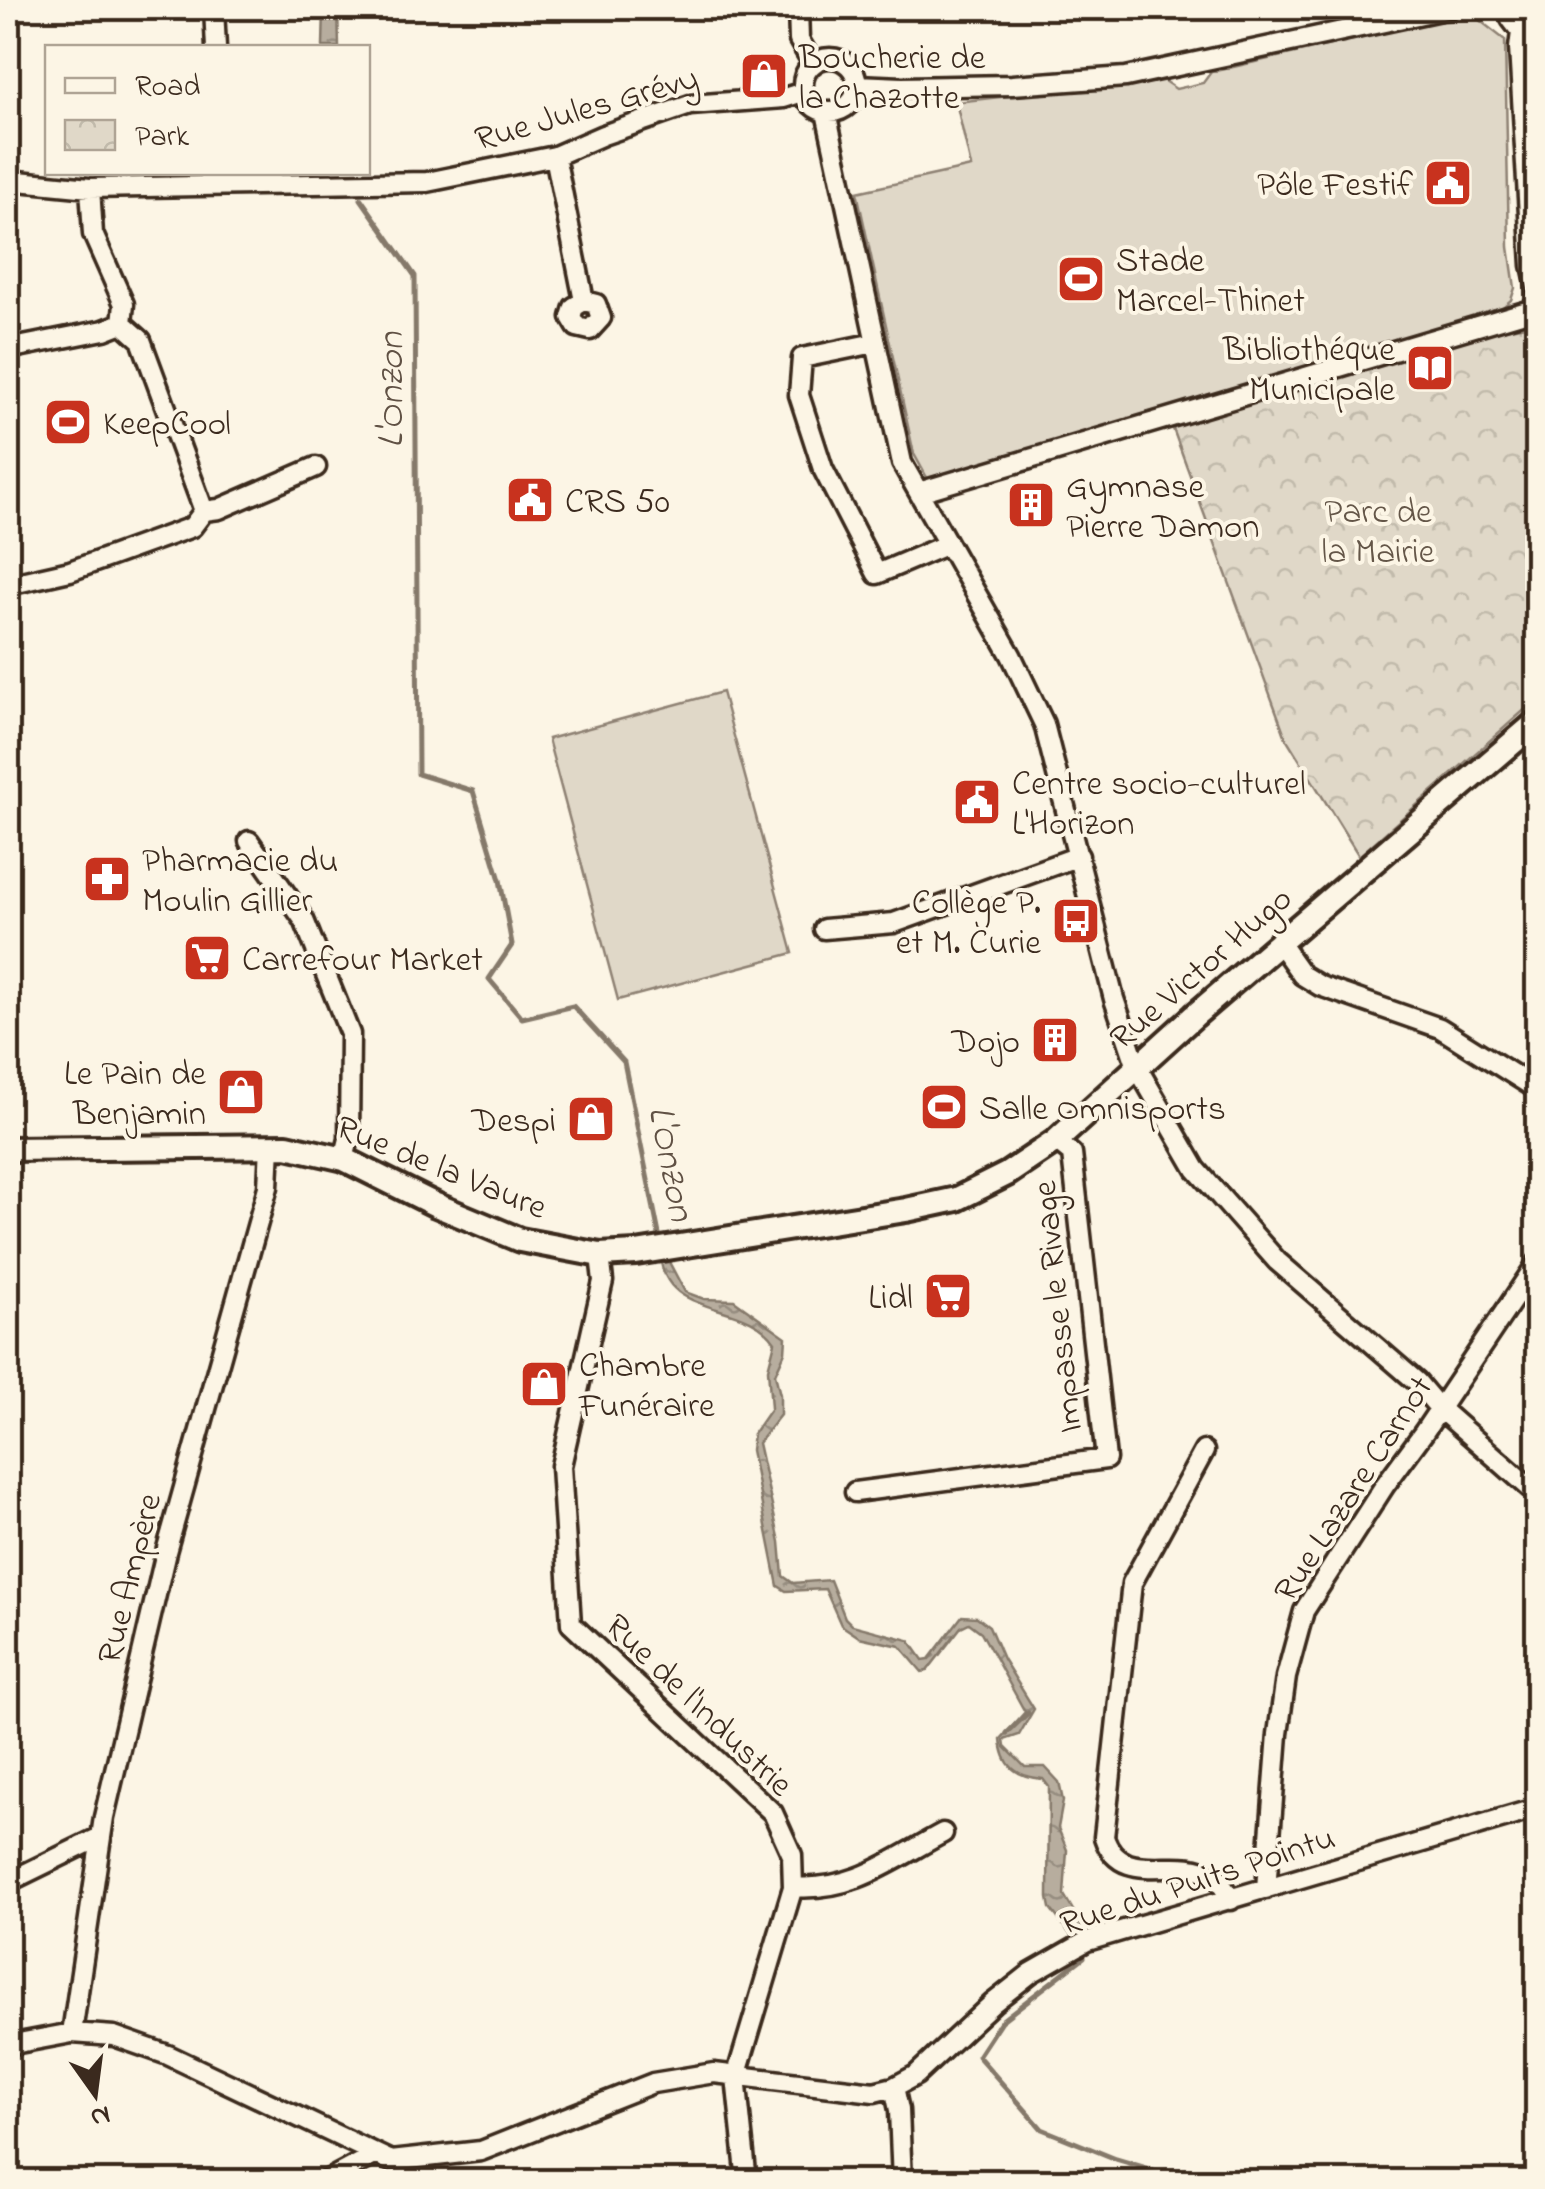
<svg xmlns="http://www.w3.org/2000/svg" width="1545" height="2189" font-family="'Indie Flower',sans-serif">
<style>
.grass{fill:#e0d8c8;stroke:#8e8173;stroke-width:2.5}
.park{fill:url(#park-crowns);stroke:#8e8173;stroke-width:2.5}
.water{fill:url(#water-ripples);stroke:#85796b;stroke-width:2.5}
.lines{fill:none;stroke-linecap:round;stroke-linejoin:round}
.stream{stroke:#85796b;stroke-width:5}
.minor-casing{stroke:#3b2a1e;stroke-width:25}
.major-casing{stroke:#3b2a1e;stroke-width:30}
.minor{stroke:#fcf5e5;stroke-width:18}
.major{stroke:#fcf5e5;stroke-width:22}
.labels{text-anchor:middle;stroke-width:8;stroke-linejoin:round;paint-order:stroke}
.poi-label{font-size:35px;fill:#3b2a1e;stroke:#fcf5e5;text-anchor:start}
.street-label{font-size:35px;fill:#3b2a1e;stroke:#fcf5e5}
.park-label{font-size:35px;fill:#645648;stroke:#fcf5e5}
.water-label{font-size:38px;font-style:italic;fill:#605144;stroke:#fcf5e5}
</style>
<defs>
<pattern id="park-crowns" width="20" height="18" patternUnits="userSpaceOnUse" patternTransform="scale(2.5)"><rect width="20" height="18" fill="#e0d8c8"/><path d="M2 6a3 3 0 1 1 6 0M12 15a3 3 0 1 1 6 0" fill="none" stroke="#c1baab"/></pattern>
<pattern id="water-ripples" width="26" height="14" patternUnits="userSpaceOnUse" patternTransform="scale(2.5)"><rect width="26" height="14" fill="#b7ad9e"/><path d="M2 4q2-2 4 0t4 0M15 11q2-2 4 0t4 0" fill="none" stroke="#968d80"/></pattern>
</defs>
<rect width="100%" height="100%" fill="#fcf5e5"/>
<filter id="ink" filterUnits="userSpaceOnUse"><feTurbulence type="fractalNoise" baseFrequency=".01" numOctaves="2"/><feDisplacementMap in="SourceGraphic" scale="20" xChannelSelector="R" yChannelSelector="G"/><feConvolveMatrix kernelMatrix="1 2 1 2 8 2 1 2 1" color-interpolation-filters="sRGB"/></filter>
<g filter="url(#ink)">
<!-- grass -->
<path class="grass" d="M 1478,19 L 1505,40 L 1509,247 L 1515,288 L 1511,300 L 1497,312 L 930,483 L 914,454 L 857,192 L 971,167 L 956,102 L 1161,79 L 1176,89 L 1203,83 L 1211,72 L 1432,22 Z
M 722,692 L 793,953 L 618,1000 L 548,739 Z"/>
<!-- park -->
<path class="park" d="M 1525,325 L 1538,365 L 1537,699 L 1359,856 L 1286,738 L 1172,426 L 1460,338 Z"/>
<!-- water -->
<path class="water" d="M 324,8 L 338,8 L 339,47 L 323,47 Z
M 661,1262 L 669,1262 L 685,1292 L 704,1299 L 734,1300 L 786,1337 L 785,1352 L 775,1374 L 780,1395 L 780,1415 L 758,1443 L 780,1542 L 783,1576 L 793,1583 L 830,1580 L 845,1618 L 852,1625 L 909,1640 L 923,1660 L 929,1659 L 962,1616 L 977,1617 L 989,1626 L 1003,1659 L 1034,1709 L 1019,1735 L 1004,1740 L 1005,1747 L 1025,1767 L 1045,1767 L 1059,1782 L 1063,1801 L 1058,1828 L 1067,1850 L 1064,1895 L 1085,1931 L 1073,1938 L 1050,1908 L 1048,1898 L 1049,1787 L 1043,1779 C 1017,1777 1003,1767 1001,1739 L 1025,1712 L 981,1632 L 969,1623 L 961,1627 L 927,1671 L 922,1672 L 900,1646 L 859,1637 L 841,1625 L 825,1589 L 786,1591 L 778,1586 L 751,1450 L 753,1434 L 771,1408 L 768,1369 L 775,1342 C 747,1299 671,1319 661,1262 Z"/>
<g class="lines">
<!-- stream -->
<path class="stream" d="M 361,199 L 415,276 L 418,774 L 473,791 L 500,880 L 512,945 L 489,979 L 522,1018 L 573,1006 L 624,1062 L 661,1244
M 1007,1733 L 1028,1713
M 1084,1957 L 1001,2021 L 978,2056 L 1042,2129 L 1116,2159 L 1170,2175 L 1170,2182"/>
<!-- minor casing -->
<g class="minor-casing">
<path id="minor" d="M 214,8 L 216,48
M 798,8 L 799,40 L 813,64
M 1512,8 L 1511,19 L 1521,32
M 1521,32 L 1519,48 L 1532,265 L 1538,292
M803 85a27 27 0 1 1 54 0a27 27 0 1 1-54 0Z
M 857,85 L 902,87 L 1012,85 L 1126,77 L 1450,8
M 826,112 L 902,463 L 1011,655 L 1044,724 L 1114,999 L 1137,1067 L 1196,1169 L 1277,1261 L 1417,1382 L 1438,1407 L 1538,1495
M 555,156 L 584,301 L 574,307 L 571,317 L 577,327 L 590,330 L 601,318 L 596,304 L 584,301
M 8,180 L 90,188 L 427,182 L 555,156 L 603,135 L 690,105 L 784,98 L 803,92
M 90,188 L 93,234 L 124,304 L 122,323 L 141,340 L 204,511
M 875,343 L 802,358 L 799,395 L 823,469 L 877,574 L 948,544
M 8,349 L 104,330 L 122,323
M 919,492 L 1538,308
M 8,585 L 70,571 L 192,527 L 204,511 L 219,509 L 316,467
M 249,841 L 304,920 L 350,1034 L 349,1139 L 344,1159
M 824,929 L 894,923 L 1079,856
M 1280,944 L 1302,975 L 1320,986 L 1440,1028 L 1538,1090
M 600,1255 L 603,1281 L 561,1466 L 571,1624 L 773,1813 L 792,1855 L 793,1887 L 736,2077
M 1204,1451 L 1132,1583 L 1104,1837 C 1121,1889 1178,1853 1211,1875 C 1220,1880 1226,1891 1231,1900
M 855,1492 L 1106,1459 L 1072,1154 L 1056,1141
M 8,1882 L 100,1837
M 793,1887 C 853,1892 892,1860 943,1833
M 1266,1889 L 1278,1734 L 1286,1677 L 1304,1611 L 1385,1485 L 1424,1432 L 1538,1262
M 72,2033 L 104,1817 L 166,1552 L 268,1187 L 270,1145
M 8,2045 L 72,2033 L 114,2036 L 168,2055 L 391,2161 L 481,2151 L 653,2083 L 714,2073 L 874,2092 L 894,2087 L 916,2075 L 993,2003 L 1031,1973 L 1087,1941 L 1538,1808
M 736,2077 L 747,2182
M 894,2087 L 899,2110 L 902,2182
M 324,2182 L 376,2154"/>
</g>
<!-- major casing -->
<g class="major-casing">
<path id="major" d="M 8,1149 L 287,1146 L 344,1159 L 436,1205 L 520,1240 L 600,1255 L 636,1253 L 906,1210 L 957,1199 L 1007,1174 L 1056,1141 L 1194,1016 L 1538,721"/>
</g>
<!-- minor -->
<use href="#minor" class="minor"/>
<!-- major -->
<use href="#major" class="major"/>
</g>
</g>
<!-- icons -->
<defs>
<g id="shop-square" transform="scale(2.5)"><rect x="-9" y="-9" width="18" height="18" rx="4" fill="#c8321e" stroke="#fcf5e5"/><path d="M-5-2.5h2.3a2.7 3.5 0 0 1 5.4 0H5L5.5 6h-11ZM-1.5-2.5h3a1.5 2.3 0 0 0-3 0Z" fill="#fff"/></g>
<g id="civic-square" transform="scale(2.5)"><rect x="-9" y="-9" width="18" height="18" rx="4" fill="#c8321e" stroke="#fcf5e5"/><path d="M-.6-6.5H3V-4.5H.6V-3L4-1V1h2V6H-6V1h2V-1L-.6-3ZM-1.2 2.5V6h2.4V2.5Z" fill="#fff"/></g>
<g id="stadium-square" transform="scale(2.5)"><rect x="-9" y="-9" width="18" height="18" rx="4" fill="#c8321e" stroke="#fcf5e5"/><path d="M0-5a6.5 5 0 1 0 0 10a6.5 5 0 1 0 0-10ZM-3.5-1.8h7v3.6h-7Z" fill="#fff"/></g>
<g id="library-square" transform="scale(2.5)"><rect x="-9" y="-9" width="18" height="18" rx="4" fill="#c8321e" stroke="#fcf5e5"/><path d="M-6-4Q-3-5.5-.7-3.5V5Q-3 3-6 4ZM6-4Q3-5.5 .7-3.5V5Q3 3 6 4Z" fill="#fff"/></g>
<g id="building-square" transform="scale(2.5)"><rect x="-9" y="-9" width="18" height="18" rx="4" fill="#c8321e" stroke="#fcf5e5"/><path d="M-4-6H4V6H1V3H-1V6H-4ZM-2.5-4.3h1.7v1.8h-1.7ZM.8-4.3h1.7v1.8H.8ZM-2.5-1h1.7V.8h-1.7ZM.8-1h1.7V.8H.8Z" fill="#fff"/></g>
<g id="pharmacy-square" transform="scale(2.5)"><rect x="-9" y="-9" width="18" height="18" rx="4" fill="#c8321e" stroke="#fcf5e5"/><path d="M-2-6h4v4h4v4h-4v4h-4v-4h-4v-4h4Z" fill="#fff"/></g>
<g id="bus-square" transform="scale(2.5)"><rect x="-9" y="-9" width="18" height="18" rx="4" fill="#c8321e" stroke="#fcf5e5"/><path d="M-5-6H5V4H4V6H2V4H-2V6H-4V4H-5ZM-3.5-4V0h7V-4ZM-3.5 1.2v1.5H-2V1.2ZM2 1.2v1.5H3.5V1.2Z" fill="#fff"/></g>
<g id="supermarket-square" transform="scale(2.5)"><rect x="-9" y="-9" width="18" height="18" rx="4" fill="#c8321e" stroke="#fcf5e5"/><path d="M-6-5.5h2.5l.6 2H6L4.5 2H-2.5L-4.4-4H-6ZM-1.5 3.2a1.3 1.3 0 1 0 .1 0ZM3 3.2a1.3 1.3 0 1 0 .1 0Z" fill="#fff"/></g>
</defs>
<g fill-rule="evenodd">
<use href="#shop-square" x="764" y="76"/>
<use href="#civic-square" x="1448" y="183"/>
<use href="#stadium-square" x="1081" y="279"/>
<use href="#library-square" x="1430" y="368"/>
<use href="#stadium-square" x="68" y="422"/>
<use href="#civic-square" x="530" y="500"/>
<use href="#building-square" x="1031" y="505"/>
<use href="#civic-square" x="977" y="802"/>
<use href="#pharmacy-square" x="107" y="879"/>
<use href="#bus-square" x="1076" y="921"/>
<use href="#supermarket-square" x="207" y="958"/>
<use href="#building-square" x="1055" y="1040"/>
<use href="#shop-square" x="241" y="1092"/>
<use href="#stadium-square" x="944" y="1107"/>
<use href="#shop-square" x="591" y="1119"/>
<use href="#supermarket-square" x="948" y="1296"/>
<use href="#shop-square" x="544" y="1384"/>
</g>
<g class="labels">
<!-- poi labels -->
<g class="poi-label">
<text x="799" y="68">Boucherie de<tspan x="799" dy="40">la Chazotte</tspan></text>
<text x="1413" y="195" text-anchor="end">Pôle Festif</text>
<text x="1116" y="271">Stade<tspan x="1116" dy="40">Marcel-Thinet</tspan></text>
<text x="1395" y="360" text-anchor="end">Bibliothéque<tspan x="1395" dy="40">Municipale</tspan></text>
<text x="103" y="434">KeepCool</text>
<text x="1066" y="497">Gymnase<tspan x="1066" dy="40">Pierre Damon</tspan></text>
<text x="565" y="512">CRS 50</text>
<text x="1012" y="794">Centre socio-culturel<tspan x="1012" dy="40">L'Horizon</tspan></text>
<text x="142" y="871">Pharmacie du<tspan x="142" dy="40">Moulin Gillier</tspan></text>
<text x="1041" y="913" text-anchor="end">Collège P.<tspan x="1041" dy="40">et M. Curie</tspan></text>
<text x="242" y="970">Carrefour Market</text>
<text x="1020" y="1052" text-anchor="end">Dojo</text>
<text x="206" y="1084" text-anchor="end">Le Pain de<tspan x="206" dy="40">Benjamin</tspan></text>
<text x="979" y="1119">Salle Omnisports</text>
<text x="556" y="1131" text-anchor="end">Despi</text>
<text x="913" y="1308" text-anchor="end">Lidl</text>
<text x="579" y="1376">Chambre<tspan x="579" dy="40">Funéraire</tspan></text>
</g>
<!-- street labels -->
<g class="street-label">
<text transform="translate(586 107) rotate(-16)" y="12">Rue Jules Grévy</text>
<text transform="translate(1200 967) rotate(-41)" y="12">Rue Victor Hugo</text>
<text transform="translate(442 1166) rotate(22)" y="12">Rue de la Vaure</text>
<text transform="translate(1056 1307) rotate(-96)" y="12">Impasse le Rivage</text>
<text transform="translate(1352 1488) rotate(-57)" y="12">Rue Lazare Carnot</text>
<text transform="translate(128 1578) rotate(-76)" y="12">Rue Ampère</text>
<text transform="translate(700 1704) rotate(44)" y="12">Rue de l'Industrie</text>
<text transform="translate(1197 1879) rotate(-18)" y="12">Rue du Puits Pointu</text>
</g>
<!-- park labels -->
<g class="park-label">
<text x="1378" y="522">Parc de<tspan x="1378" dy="40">la Mairie</tspan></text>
</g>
<!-- water labels -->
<g class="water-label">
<text transform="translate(389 390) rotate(-90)" y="13">L'Onzon</text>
<text transform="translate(673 1163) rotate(79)" y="13">L'Onzon</text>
</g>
</g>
<!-- margin -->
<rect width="1545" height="2189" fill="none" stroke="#fcf5e5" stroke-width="40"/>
<rect x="20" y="20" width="1505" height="2149" fill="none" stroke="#3b2a1e" stroke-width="4" filter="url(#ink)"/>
<!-- legend -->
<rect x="45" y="45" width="325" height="130" fill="#fcf5e5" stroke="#afa495" stroke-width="2.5"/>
<rect x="65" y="78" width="50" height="15" fill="#fcf5e5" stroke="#afa495" stroke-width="2.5"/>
<text x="135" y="95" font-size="30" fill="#3b2a1e">Road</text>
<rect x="65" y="120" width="50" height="30" fill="url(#park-crowns)" stroke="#afa495" stroke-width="2.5"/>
<text x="135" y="145" font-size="30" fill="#3b2a1e">Park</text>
<!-- north arrow -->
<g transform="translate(95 2094) rotate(166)" stroke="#fcf5e5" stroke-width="8" paint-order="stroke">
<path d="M0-8L18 38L0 25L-18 38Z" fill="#3b2a1e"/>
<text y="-15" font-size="28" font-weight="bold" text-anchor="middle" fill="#3b2a1e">N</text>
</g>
</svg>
